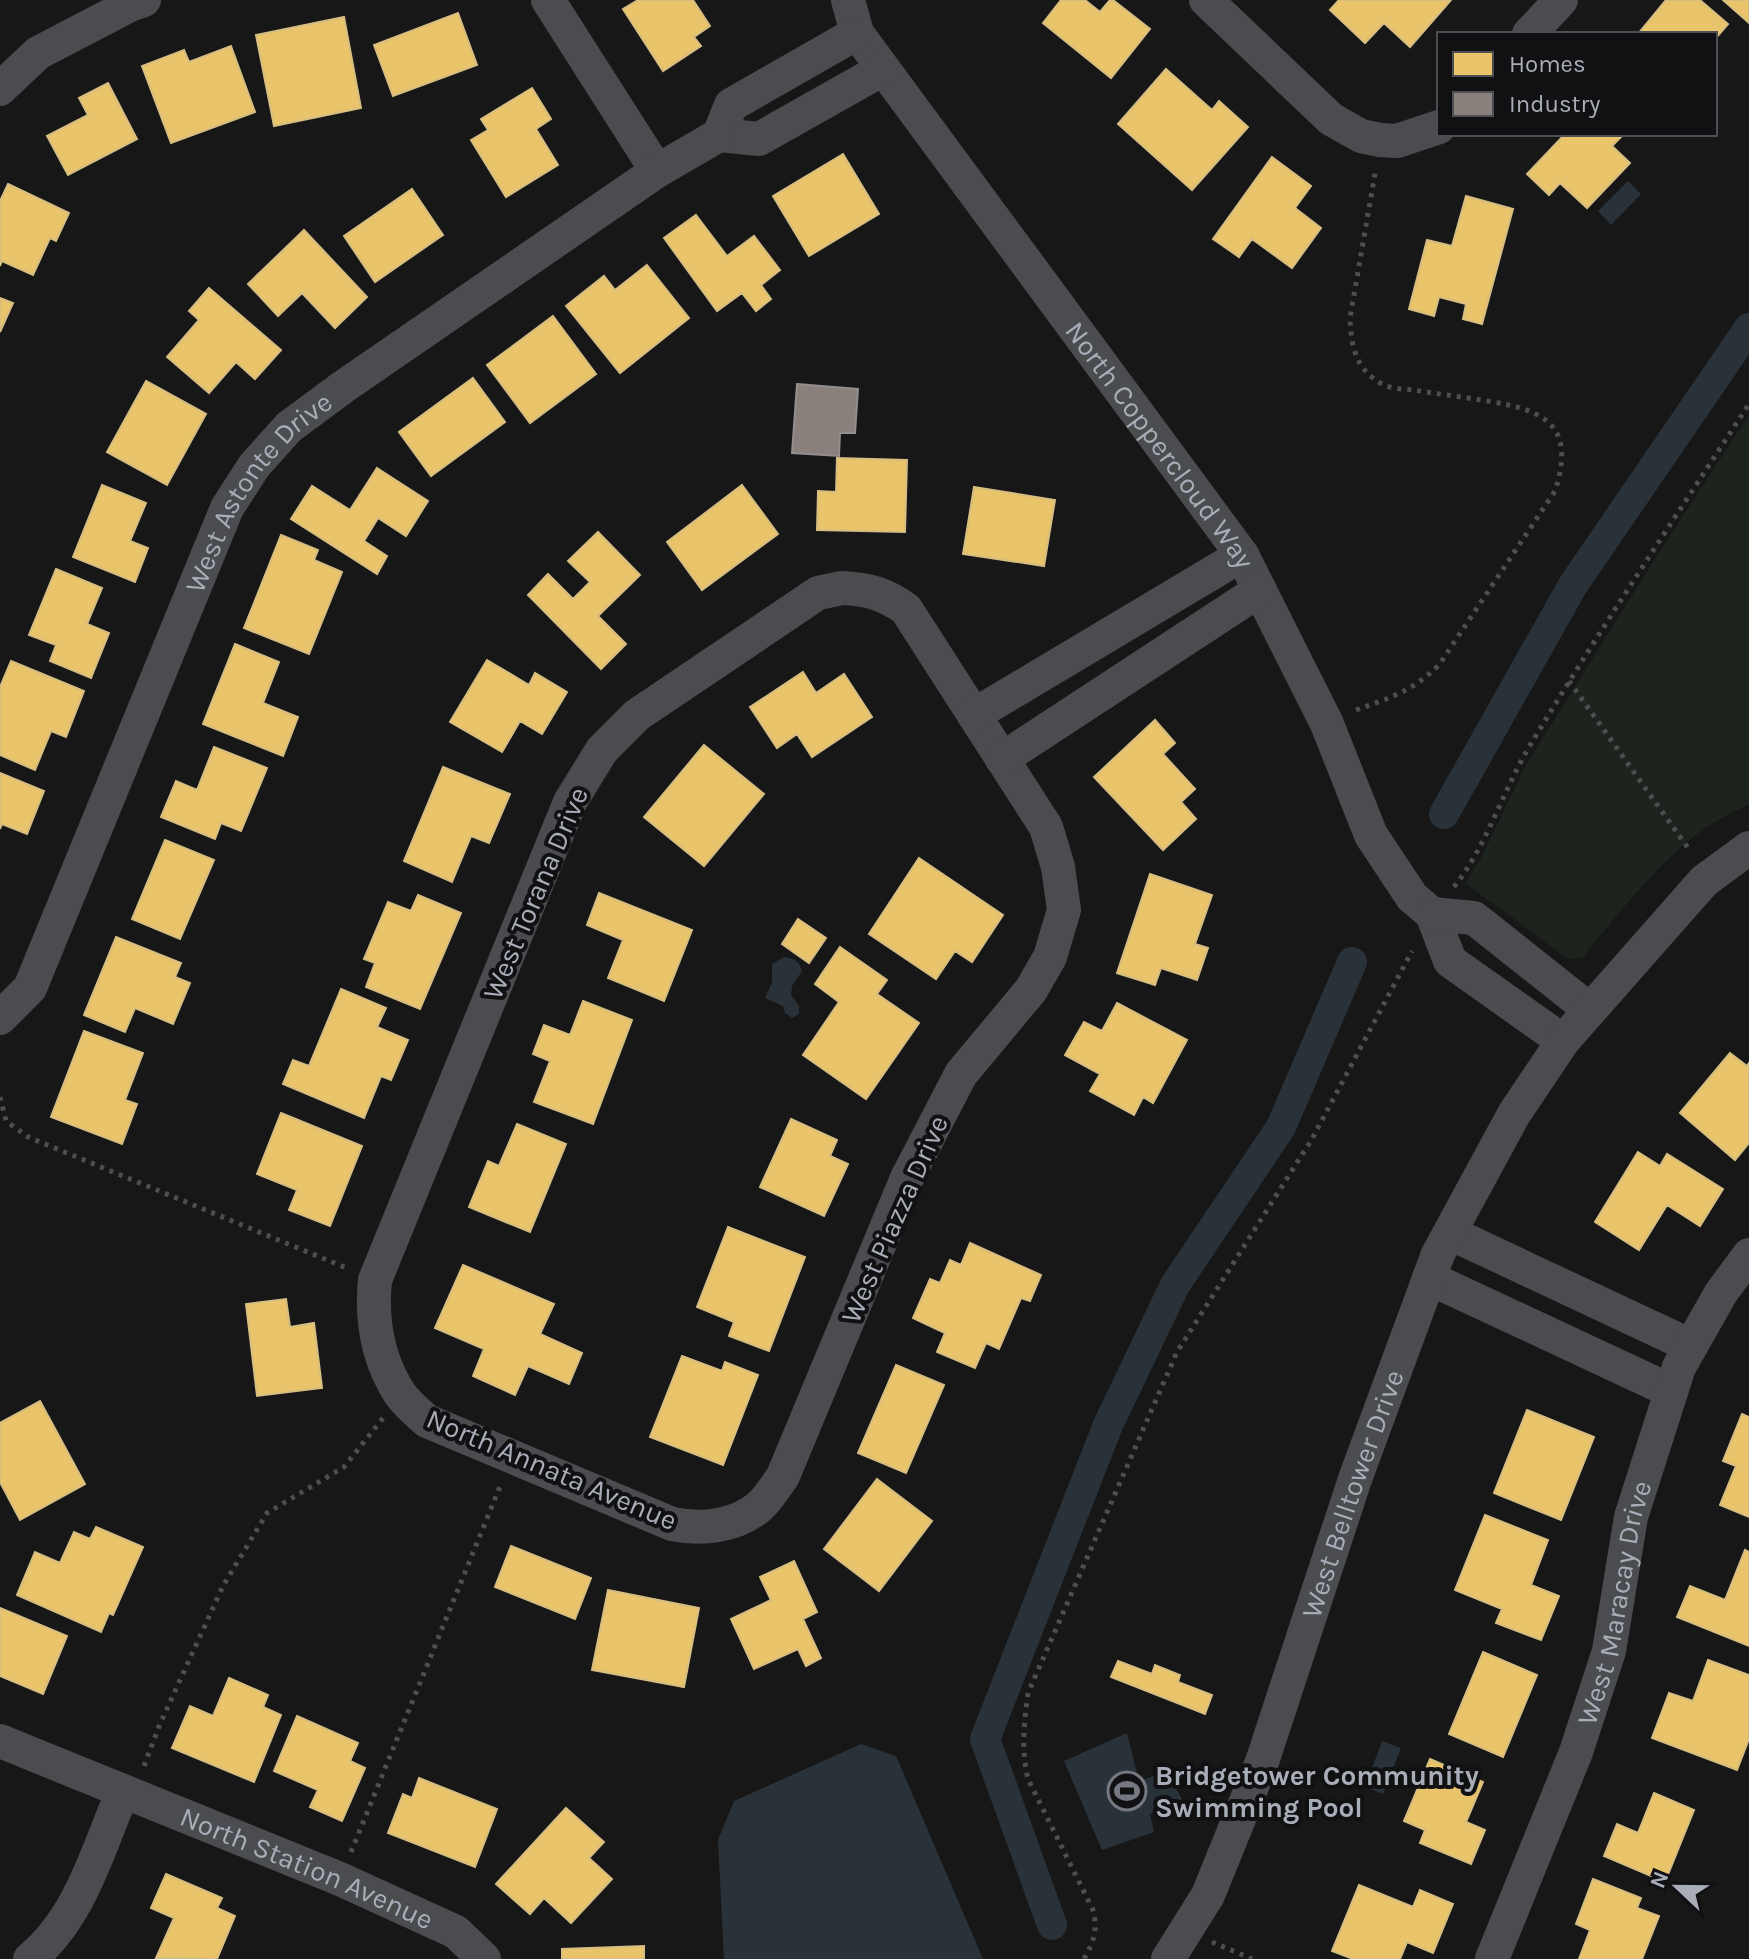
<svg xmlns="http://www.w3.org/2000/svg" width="1749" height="1959" font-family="Karla,sans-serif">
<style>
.green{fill:#1d241e}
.water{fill:#2a3239}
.homes{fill:#e9c46a;stroke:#d6bd81;stroke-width:2}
.industry{fill:#8a817c;stroke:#938e8e;stroke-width:2}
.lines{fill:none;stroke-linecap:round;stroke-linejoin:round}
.canal{stroke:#2a3239;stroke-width:30}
.path{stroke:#4d4e52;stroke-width:5;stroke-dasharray:4 6;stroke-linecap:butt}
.minor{stroke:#4b4c50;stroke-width:34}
.labels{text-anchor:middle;stroke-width:8;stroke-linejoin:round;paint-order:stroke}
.street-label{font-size:28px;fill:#a8adb8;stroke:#111113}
.poi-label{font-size:28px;font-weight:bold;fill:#a8adb8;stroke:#111113;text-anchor:start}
</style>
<rect width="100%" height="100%" fill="#171717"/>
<!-- green -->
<path class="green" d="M 1749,415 L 1749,804 C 1736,811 1723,817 1711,824 C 1663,855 1618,915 1582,958 L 1568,959 L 1465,883 L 1480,860 L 1526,765 L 1656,557 Z"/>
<!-- water -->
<path class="water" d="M 1628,181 L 1641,194 L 1611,225 L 1598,211 Z
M 784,957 C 795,958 799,961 802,971 L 792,986 L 791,995 L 799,1006 L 799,1014 L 792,1018 L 785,1013 L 783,1006 L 765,998 L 772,983 L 772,964 Z
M 1127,1733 L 1139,1781 L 1168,1771 L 1182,1800 L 1150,1814 L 1154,1832 L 1102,1850 L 1064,1761 Z
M 1382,1741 L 1401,1748 L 1383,1794 L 1365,1787 Z
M 861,1744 L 896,1756 L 983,1959 L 724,1959 L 718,1840 L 734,1801 Z"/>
<!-- homes -->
<path class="homes" d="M 638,0 L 693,0 L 710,26 L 694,37 L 701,46 L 663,71 L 623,9 Z
M 1061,0 L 1085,0 L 1100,12 L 1110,0 L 1113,0 L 1150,29 L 1111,78 L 1043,23 Z
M 1339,0 L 1451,0 L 1410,47 L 1384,23 L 1365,43 L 1330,10 Z
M 1666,0 L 1700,0 L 1728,24 L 1715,39 L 1715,34 L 1638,34 Z
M 1723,0 L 1749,0 L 1749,23 Z
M 458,13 L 477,65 L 393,96 L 374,45 Z
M 344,17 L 361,108 L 274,126 L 256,35 Z
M 231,46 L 255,112 L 171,143 L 142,66 L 184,50 L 189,62 Z
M 1166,69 L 1212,110 L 1219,101 L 1248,127 L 1192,190 L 1118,124 Z
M 108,83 L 137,139 L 68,175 L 47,136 L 88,115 L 79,98 Z
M 532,88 L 551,119 L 536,129 L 558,165 L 506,197 L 471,140 L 488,130 L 481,119 Z
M 1565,134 L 1624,134 L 1612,146 L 1630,163 L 1587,208 L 1560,183 L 1549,195 L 1527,174 Z
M 843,154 L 879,214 L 809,256 L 773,196 Z
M 1272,157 L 1311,186 L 1295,208 L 1321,228 L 1292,268 L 1252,239 L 1239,257 L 1213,239 Z
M 8,184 L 69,213 L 56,241 L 50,238 L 33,275 L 2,261 L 0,266 L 0,201 Z
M 412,189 L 443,235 L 375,282 L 344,236 Z
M 1466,196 L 1513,209 L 1482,324 L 1463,319 L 1466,304 L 1439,297 L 1434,316 L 1409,309 L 1427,240 L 1452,246 Z
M 696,215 L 727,256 L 754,236 L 780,270 L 761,285 L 771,299 L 756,311 L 742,293 L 717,311 L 664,238 Z
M 304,230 L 367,297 L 335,328 L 302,293 L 278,316 L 248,284 Z
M 647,265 L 689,318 L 620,373 L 566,306 L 604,276 L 615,290 Z
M 209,288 L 281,350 L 255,379 L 236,362 L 209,393 L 167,357 L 199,320 L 189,311 Z
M 0,298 L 13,303 L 0,332 Z
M 553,316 L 596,374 L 530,423 L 487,365 Z
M 473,378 L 505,422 L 431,476 L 399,432 Z
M 146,381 L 206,414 L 167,485 L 107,452 Z
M 837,458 L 907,460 L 905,532 L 817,530 L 818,491 L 836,492 Z
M 377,468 L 428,501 L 406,536 L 378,518 L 364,541 L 387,556 L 377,574 L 291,519 L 312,486 L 350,510 Z
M 102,485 L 146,503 L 130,541 L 148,548 L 135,582 L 73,557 Z
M 742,485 L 778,534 L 702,590 L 667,542 Z
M 974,487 L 1055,500 L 1044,566 L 963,554 Z
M 598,532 L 640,575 L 598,616 L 626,644 L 601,669 L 528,595 L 548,574 L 573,599 L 590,582 L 568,561 Z
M 281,535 L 318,550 L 314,560 L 342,572 L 309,654 L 244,628 Z
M 56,569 L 102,588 L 87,624 L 109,633 L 91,678 L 50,661 L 56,645 L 29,635 Z
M 235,644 L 279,662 L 263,703 L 298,717 L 283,756 L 203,724 Z
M 487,660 L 529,685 L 535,673 L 567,692 L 542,734 L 520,721 L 502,752 L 450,722 Z
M 11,661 L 84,691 L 66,737 L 51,731 L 35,770 L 0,755 L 0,687 Z
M 803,672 L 816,693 L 844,674 L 872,717 L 812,757 L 797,734 L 777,748 L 750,707 Z
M 1155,720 L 1175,743 L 1163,754 L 1195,789 L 1181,802 L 1196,819 L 1163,850 L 1094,777 Z
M 704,745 L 764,794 L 704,866 L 644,817 Z
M 214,747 L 267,768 L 241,831 L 221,823 L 215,839 L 161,817 L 176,781 L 197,790 Z
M 443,767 L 510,794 L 489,843 L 471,836 L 452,882 L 404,861 Z
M 0,773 L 44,791 L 27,834 L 2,824 L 0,829 Z
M 165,840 L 214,860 L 180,939 L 132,919 Z
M 919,858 L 1003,915 L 972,962 L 955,951 L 936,979 L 869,934 Z
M 1150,874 L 1212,895 L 1195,944 L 1208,948 L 1197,980 L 1161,968 L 1155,985 L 1117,973 Z
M 599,893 L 692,930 L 664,1001 L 608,978 L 623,940 L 587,925 Z
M 418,895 L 461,913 L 420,1009 L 366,987 L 375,963 L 364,959 L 388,902 L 411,911 Z
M 798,919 L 826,938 L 809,963 L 782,944 Z
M 116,937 L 181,963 L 175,977 L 190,983 L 173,1024 L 135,1008 L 125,1032 L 84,1015 Z
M 840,947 L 887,980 L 877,994 L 919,1023 L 866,1099 L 803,1055 L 839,1002 L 815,984 Z
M 341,989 L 386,1008 L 377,1027 L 408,1040 L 391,1080 L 381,1076 L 364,1118 L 283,1084 L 293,1060 L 309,1066 Z
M 583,1001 L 632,1020 L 593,1124 L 534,1102 L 550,1061 L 533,1054 L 544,1025 L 570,1035 Z
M 1117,1003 L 1187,1040 L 1153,1103 L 1143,1097 L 1134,1115 L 1090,1091 L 1100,1074 L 1065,1055 L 1084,1022 L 1102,1031 Z
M 84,1031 L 143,1053 L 125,1100 L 137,1104 L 122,1144 L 51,1117 Z
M 1730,1053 L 1747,1066 L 1749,1063 L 1749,1143 L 1735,1160 L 1680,1113 Z
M 281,1113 L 362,1146 L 330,1226 L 289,1210 L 297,1190 L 257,1174 Z
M 791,1119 L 837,1140 L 830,1156 L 848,1164 L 824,1216 L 760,1187 Z
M 517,1124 L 566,1144 L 530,1232 L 469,1207 L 488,1161 L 499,1166 Z
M 1638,1152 L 1660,1166 L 1667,1154 L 1723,1189 L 1700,1226 L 1667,1205 L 1639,1250 L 1595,1222 Z
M 728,1227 L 805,1257 L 769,1351 L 729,1336 L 734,1322 L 697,1307 Z
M 970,1243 L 1041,1275 L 1030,1301 L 1021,1298 L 999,1349 L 986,1343 L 975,1368 L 937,1352 L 945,1333 L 913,1318 L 930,1279 L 940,1283 L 950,1260 L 961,1265 Z
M 463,1265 L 554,1304 L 540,1334 L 582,1353 L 569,1384 L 528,1366 L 515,1395 L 473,1376 L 484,1349 L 435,1328 Z
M 286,1299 L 290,1327 L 314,1323 L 322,1388 L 257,1396 L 246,1304 Z
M 682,1356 L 722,1371 L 725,1362 L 758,1375 L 723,1465 L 650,1437 Z
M 896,1365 L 944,1385 L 906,1473 L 858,1453 Z
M 40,1401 L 85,1484 L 20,1520 L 0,1482 L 0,1423 Z
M 1527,1410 L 1594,1437 L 1561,1520 L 1494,1493 Z
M 1742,1414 L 1749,1417 L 1749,1517 L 1720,1505 L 1736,1466 L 1723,1461 Z
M 877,1479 L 932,1521 L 879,1591 L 824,1549 Z
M 1485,1515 L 1548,1540 L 1531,1585 L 1559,1596 L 1541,1640 L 1496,1623 L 1502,1609 L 1455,1590 Z
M 96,1527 L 143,1547 L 113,1615 L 109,1613 L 101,1632 L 17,1595 L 35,1552 L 60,1563 L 74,1532 L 90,1539 Z
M 511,1546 L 591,1578 L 575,1619 L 495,1587 Z
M 1745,1550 L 1749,1552 L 1749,1646 L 1677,1617 L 1690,1586 L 1725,1600 Z
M 794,1561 L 817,1612 L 803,1619 L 821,1658 L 806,1666 L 798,1649 L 754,1669 L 731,1619 L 771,1600 L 760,1577 Z
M 608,1590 L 699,1608 L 684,1687 L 592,1670 Z
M 0,1608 L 67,1636 L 43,1694 L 0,1676 Z
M 1483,1652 L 1537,1675 L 1503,1757 L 1449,1734 Z
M 1708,1660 L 1749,1675 L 1749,1739 L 1737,1770 L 1652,1738 L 1669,1693 L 1693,1701 Z
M 1118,1661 L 1152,1674 L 1155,1665 L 1180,1675 L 1178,1682 L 1212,1695 L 1205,1714 L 1111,1677 Z
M 229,1678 L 268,1695 L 263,1707 L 281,1715 L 254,1782 L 172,1748 L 190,1706 L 213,1716 Z
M 297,1716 L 358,1743 L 350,1761 L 365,1768 L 342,1821 L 310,1807 L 318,1790 L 274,1771 Z
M 1430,1759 L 1483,1782 L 1466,1822 L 1485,1830 L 1471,1864 L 1420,1843 L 1425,1830 L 1404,1821 Z
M 419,1778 L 497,1809 L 475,1867 L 388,1833 L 403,1794 L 412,1798 Z
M 1654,1793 L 1694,1810 L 1665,1882 L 1604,1856 L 1617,1824 L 1638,1833 Z
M 566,1808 L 604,1842 L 589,1858 L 612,1879 L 571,1923 L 544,1898 L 530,1914 L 496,1884 Z
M 166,1874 L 222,1898 L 217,1908 L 235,1916 L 217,1959 L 156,1958 L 174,1918 L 151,1908 Z
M 1593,1879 L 1641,1898 L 1637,1908 L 1659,1916 L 1642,1959 L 1579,1959 L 1590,1930 L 1576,1924 Z
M 1359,1885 L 1413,1907 L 1420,1890 L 1453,1904 L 1433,1953 L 1407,1942 L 1400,1959 L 1353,1959 L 1332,1951 Z
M 644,1946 L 644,1959 L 562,1959 L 562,1949 Z"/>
<!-- industry -->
<path class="industry" d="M 797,384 L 858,389 L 855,433 L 840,433 L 839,456 L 792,453 Z"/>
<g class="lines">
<!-- canal -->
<path class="canal" d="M 1444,814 L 1573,585 L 1749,328
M 1052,1925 L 985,1739 L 1108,1425 L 1175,1285 L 1281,1127 L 1352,962"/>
<!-- path -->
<path class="path" d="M 1569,681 L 1688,848
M 1356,710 C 1392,697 1411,692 1439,665 L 1555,491 C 1576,426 1546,410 1487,401 C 1463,397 1438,394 1414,390 C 1405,389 1392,389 1384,385 C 1356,371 1351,347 1350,318 L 1376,168
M 1454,887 C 1488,844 1503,789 1532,742 C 1601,628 1676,516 1749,404
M 0,1097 L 6,1121 L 28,1137 L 349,1269
M 144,1766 L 160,1724 L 223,1586 L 267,1513 L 344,1467 L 383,1418
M 351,1852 L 501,1484
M 1212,1942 L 1252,1959
M 1084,1959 C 1094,1941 1098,1930 1093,1910 L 1028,1779 C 1021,1749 1024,1723 1028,1693 L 1177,1352 L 1312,1139 L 1412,951"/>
<!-- minor -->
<g class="minor">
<path d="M 548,0 L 657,171"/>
<path id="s1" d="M 848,0 L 857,33 L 1242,555 L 1327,724 L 1371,835 L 1412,897 L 1432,914 L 1450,961 L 1563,1041"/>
<path d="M 1206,0 L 1331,119 L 1361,136 L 1380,140 L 1397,141 L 1439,127"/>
<path d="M 857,33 L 731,105 L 719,135 L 759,139 L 883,69"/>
<path d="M 1529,34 L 1561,0"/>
<path d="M 0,89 L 38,53 L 132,4 L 144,0"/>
<path d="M 842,588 C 868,589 885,594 906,609 L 1046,827 L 1058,867 L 1064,910 L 1050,957 L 1031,990 L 961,1074 L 907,1178 L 783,1476 C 776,1486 768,1499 759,1507 C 734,1527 701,1530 672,1524 L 427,1421 C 418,1413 407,1404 400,1394 C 378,1360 371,1320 375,1280 L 570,802 L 602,750 L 637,715 L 818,593 Z"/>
<path d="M 974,715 L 1242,555"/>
<path d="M 1002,759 L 1260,590"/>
<path d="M 1432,914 L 1474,918 L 1590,1010"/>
<path id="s2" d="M 0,1018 L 30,988 L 227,508 L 254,466 L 289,427 L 343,387 L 657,171 L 719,135"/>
<path d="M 1450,1233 L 1691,1346"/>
<path d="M 1429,1278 L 1671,1391"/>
<path id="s3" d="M 0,1741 L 340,1879 L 456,1932 L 484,1959"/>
<path d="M 30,1959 C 81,1917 98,1849 123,1791"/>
<path id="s4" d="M 1168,1959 L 1208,1895 L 1262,1762 L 1355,1479 L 1438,1254 L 1514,1114 L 1563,1041 L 1704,881 L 1749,848"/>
<path id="s5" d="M 1492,1959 L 1576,1752 L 1609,1651 L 1631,1517 L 1679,1367 L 1721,1293 L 1749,1255"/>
</g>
</g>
<!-- icons -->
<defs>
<g id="stadium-ring" transform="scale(2)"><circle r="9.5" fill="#111113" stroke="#757880" stroke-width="1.5"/><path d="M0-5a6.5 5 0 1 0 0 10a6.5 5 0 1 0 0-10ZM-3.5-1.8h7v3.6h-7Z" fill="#757880"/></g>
</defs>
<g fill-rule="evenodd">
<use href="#stadium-ring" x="1127" y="1791"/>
</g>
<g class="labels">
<!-- street labels -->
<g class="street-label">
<text dy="10" stroke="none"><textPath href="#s1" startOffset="546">North Coppercloud Way</textPath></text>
<text dy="10" stroke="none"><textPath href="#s2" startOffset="592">West Astonte Drive</textPath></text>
<text transform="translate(535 893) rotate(-67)" y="10">West Torana Drive</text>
<text transform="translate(894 1219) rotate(-66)" y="10">West Piazza Drive</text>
<text transform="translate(552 1469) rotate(23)" y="10">North Annata Avenue</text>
<text dy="10" stroke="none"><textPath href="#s4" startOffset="502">West Belltower Drive</textPath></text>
<text dy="10" stroke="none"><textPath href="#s5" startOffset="378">West Maracay Drive</textPath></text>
<text dy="10" stroke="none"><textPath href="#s3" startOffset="332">North Station Avenue</textPath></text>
</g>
<!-- poi labels -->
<g class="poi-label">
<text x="1155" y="1785">Bridgetower Community<tspan x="1155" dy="32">Swimming Pool</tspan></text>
</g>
</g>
<!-- legend -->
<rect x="1437" y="32" width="280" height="104" fill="#111113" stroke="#4d4f55" stroke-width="2"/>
<rect x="1453" y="52" width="40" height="24" fill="#e9c46a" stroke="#4d4f55" stroke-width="2"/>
<text x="1509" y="72" font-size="24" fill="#a8adb8">Homes</text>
<rect x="1453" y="92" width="40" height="24" fill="#8a817c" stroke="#4d4f55" stroke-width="2"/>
<text x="1509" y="112" font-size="24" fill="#a8adb8">Industry</text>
<!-- north arrow -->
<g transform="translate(1677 1887) rotate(292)" stroke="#111113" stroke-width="6" paint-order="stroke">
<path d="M0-6L14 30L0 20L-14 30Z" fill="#a8adb8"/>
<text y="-12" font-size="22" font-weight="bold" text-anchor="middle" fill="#a8adb8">N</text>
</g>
</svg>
